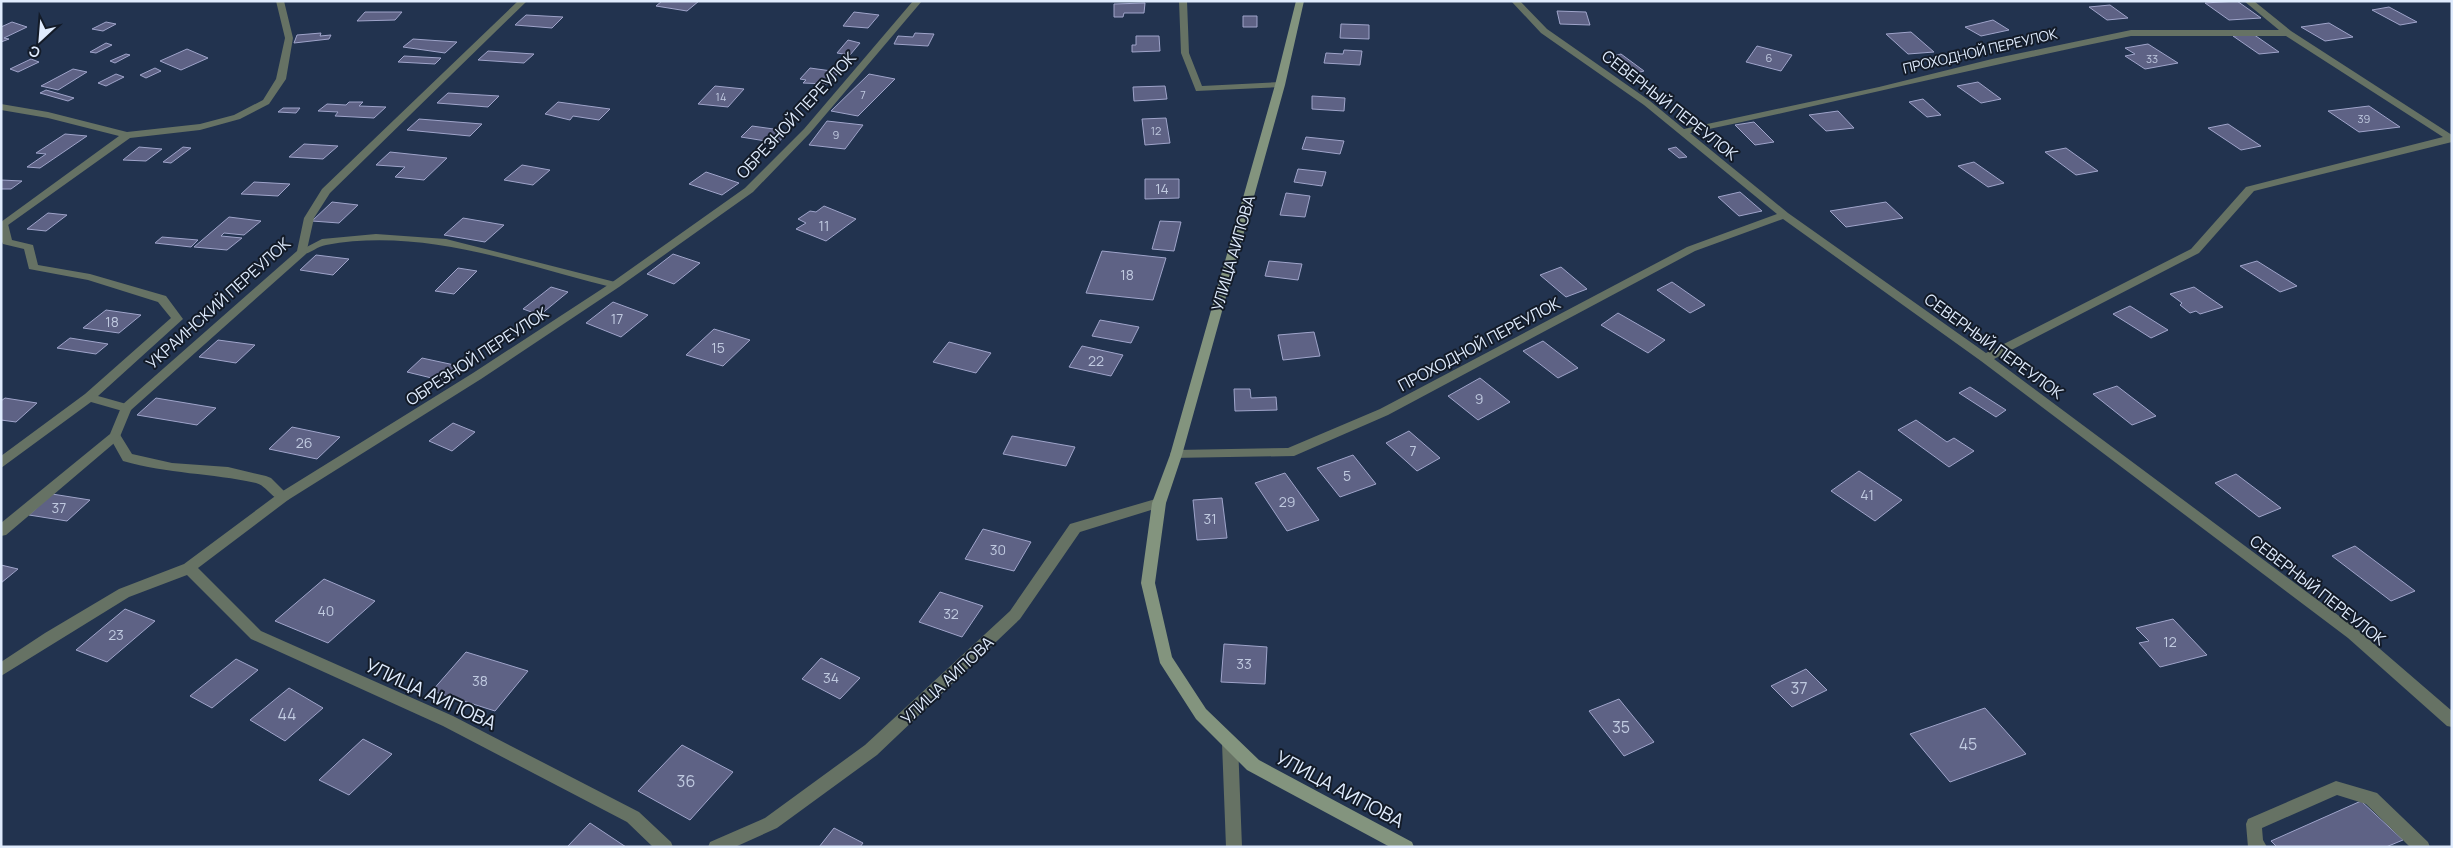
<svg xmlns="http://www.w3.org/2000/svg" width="2453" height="848" font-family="Manrope,sans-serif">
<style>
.building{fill:#5e6285;stroke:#9fa4ca}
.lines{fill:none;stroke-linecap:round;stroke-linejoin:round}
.lane{fill:#667264;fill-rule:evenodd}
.street{fill:#667264;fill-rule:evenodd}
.secondary{fill:#83947e;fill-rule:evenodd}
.labels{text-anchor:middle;stroke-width:4;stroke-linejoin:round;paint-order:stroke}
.far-number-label{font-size:11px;fill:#c0cae0}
.far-street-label{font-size:14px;fill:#e0ecfe;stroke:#131b28}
.number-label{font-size:14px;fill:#c0cae0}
.street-label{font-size:16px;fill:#e0ecfe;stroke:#131b28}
.near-number-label{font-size:16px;fill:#c0cae0}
.near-street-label{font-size:19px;fill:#e0ecfe;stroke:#131b28}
</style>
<rect width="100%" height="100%" fill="#22334f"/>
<!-- building -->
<path class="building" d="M 662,1 L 699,1 L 687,11 L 656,6 Z
M 2237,1 L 2261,18 L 2229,20 L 2205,3 Z
M 1145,3 L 1144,13 L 1124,13 L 1123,17 L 1114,17 L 1114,4 Z
M 2110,5 L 2128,18 L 2107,20 L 2089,7 Z
M 2389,7 L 2417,22 L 2400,25 L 2372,10 Z
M 1557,11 L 1586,12 L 1590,25 L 1560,24 Z
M 365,12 L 402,12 L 395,20 L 357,21 Z
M 854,12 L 879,15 L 868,28 L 843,26 Z
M 526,15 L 563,17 L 552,28 L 515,25 Z
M 1243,16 L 1257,16 L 1257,27 L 1243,27 Z
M 1993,20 L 2009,30 L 1981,36 L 1965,27 Z
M 12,22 L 27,27 L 4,38 L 9,39 L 1,42 L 1,27 Z
M 106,22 L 116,24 L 103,31 L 92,29 Z
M 2329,23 L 2353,37 L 2325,41 L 2301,27 Z
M 1341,24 L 1369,25 L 1369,39 L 1340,38 Z
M 1911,32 L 1934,52 L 1908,54 L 1886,34 Z
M 321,33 L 320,36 L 331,35 L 329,39 L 294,43 L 297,35 Z
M 915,33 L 934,34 L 928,46 L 894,44 L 898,36 L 913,37 Z
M 2253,34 L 2279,52 L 2259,54 L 2233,36 Z
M 1136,36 L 1159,36 L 1160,51 L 1132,52 L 1132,45 L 1136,45 Z
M 413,39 L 457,42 L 445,53 L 403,47 Z
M 848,40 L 860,43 L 850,55 L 837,53 Z
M 106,43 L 112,45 L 96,53 L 90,52 Z
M 2148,44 L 2178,63 L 2145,69 L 2125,56 L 2135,54 L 2125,48 Z
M 1757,46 L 1792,55 L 1781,71 L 1746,62 Z
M 187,49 L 208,58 L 181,70 L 160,61 Z
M 1344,50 L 1362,51 L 1360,65 L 1324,63 L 1326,53 L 1343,54 Z
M 488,51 L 534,54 L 524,63 L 478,60 Z
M 126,54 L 130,55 L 115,63 L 110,61 Z
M 1621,54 L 1644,71 L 1633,74 L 1610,57 Z
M 404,56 L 441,58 L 435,64 L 398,62 Z
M 31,59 L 39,62 L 18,72 L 10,69 Z
M 155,68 L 161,71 L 146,78 L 140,75 Z
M 810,68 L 839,72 L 828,84 L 803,83 L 806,80 L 800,79 Z
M 73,69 L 87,72 L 58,90 L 41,86 Z
M 116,74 L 124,77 L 106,86 L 98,83 Z
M 869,74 L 895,79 L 858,116 L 831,111 Z
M 1978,82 L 2001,99 L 1981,103 L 1957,86 Z
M 715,86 L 744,89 L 728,107 L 698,104 Z
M 1165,86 L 1167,99 L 1134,101 L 1133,87 Z
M 46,90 L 74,98 L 68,101 L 40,93 Z
M 448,93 L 499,96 L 488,107 L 437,103 Z
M 1312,96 L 1345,98 L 1344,111 L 1312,109 Z
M 1923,99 L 1941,115 L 1927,117 L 1909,102 Z
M 349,102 L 363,102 L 359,106 L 386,107 L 374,118 L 335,116 L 338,112 L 318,111 L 327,104 L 346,105 Z
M 558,102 L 610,109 L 599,120 L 573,116 L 570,120 L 545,114 Z
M 2369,106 L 2400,127 L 2359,132 L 2328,111 Z
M 283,108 L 300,108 L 296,113 L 278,112 Z
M 1838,111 L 1854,128 L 1826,131 L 1809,115 Z
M 1166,118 L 1170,143 L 1145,145 L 1142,119 Z
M 419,119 L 482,124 L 470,136 L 407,130 Z
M 827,121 L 863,125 L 845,149 L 809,145 Z
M 1754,122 L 1774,142 L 1755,145 L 1735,125 Z
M 2228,124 L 2261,146 L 2241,150 L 2208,128 Z
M 752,126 L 788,131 L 778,143 L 741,137 Z
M 65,134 L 87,136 L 40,168 L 27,167 L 46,154 L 36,153 Z
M 1306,137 L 1344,141 L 1340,154 L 1302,149 Z
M 304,144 L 338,146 L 323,159 L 289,157 Z
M 139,147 L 162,149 L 146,161 L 123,160 Z
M 183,147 L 191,148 L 171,163 L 163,162 Z
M 1676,147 L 1687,157 L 1679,158 L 1668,149 Z
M 2066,148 L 2098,171 L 2076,175 L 2045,152 Z
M 390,152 L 447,158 L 424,180 L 395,177 L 405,167 L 376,165 Z
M 1974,162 L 2004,183 L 1988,187 L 1958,166 Z
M 522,165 L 550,170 L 533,185 L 504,180 Z
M 1298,169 L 1326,172 L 1322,186 L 1294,182 Z
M 706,172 L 739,183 L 722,195 L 689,184 Z
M 1145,179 L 1179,179 L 1179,198 L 1145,199 Z
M 1,180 L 22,181 L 11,189 L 1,189 Z
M 254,182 L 290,184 L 278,196 L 241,194 Z
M 1740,192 L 1762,211 L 1739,216 L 1718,197 Z
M 1286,193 L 1310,196 L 1305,217 L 1280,215 Z
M 332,202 L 358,205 L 339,223 L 312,221 Z
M 1886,202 L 1903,218 L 1846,227 L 1830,211 Z
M 824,206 L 856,219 L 826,241 L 796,229 L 806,223 L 798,219 L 810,211 L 816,212 Z
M 48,213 L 67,215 L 46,231 L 27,229 Z
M 229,217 L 261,221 L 244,235 L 224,233 L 221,236 L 242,238 L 227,250 L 194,247 Z
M 463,218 L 504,225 L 485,242 L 444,235 Z
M 1160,221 L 1181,222 L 1174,251 L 1152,249 Z
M 162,237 L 198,240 L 191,247 L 155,243 Z
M 1102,251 L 1166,258 L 1153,300 L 1086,293 Z
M 673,254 L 700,263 L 674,284 L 647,274 Z
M 316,255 L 349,259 L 333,275 L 300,270 Z
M 1269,261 L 1302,264 L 1298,280 L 1265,276 Z
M 2257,261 L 2297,286 L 2280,292 L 2240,266 Z
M 1561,267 L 1587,289 L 1566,297 L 1540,275 Z
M 458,268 L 477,271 L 454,294 L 435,291 Z
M 1672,282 L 1705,305 L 1690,313 L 1657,290 Z
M 551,287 L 568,292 L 540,315 L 523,309 Z
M 2194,287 L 2223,307 L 2200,314 L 2196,311 L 2190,313 L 2180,305 L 2182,303 L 2170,294 Z
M 613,302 L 648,315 L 621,337 L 586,323 Z
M 2130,306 L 2168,330 L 2151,338 L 2113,314 Z
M 106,310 L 141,315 L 119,333 L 83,328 Z
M 1618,313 L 1665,340 L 1648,353 L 1601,325 Z
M 1100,320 L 1139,327 L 1131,343 L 1092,336 Z
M 714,329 L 750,340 L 723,366 L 686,355 Z
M 1314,332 L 1320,356 L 1283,360 L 1278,335 Z
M 70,338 L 108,344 L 96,354 L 57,348 Z
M 218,340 L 255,345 L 236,363 L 199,357 Z
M 1543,341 L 1578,368 L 1558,378 L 1523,351 Z
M 949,342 L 991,353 L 976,373 L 933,362 Z
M 1082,346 L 1123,355 L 1111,376 L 1069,367 Z
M 422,358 L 459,366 L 444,381 L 407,372 Z
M 1480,378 L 1510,402 L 1478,420 L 1448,396 Z
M 2117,386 L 2156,416 L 2132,425 L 2093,394 Z
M 1970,387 L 2006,410 L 1996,417 L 1959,393 Z
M 1234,389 L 1250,389 L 1251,398 L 1276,397 L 1277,410 L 1235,411 Z
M 5,398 L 37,403 L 16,422 L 1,420 L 1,401 Z
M 156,398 L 216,408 L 197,425 L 137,415 Z
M 1916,420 L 1947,442 L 1954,438 L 1974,451 L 1949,467 L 1898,430 Z
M 453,423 L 475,432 L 452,451 L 429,441 Z
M 292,427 L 340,437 L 317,459 L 269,449 Z
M 1409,431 L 1440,458 L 1417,471 L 1386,443 Z
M 1012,436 L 1075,447 L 1066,466 L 1003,454 Z
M 1353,455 L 1376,484 L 1340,497 L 1317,468 Z
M 1859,471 L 1902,500 L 1875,521 L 1831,491 Z
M 1285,473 L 1319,520 L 1287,531 L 1255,483 Z
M 2236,474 L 2281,508 L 2259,517 L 2215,483 Z
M 52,494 L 90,500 L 67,521 L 29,515 Z
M 1222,498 L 1227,538 L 1197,540 L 1193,500 Z
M 983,529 L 1031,542 L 1014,571 L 965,559 Z
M 2355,546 L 2415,591 L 2391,601 L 2332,556 Z
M 1,565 L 18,569 L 1,583 Z
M 324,579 L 375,601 L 328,643 L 275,621 Z
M 940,592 L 983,606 L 962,637 L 919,622 Z
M 125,609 L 155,621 L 107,662 L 76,650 Z
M 2173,619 L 2207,655 L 2160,667 L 2139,643 L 2149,641 L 2136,628 Z
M 1224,644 L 1267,647 L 1265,684 L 1221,682 Z
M 466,652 L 528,671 L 495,711 L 432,691 Z
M 821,658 L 860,678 L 840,699 L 802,679 Z
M 236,659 L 258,670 L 212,708 L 190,696 Z
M 1806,669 L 1827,690 L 1792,707 L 1771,686 Z
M 289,688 L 323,708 L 285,741 L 250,720 Z
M 1619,699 L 1654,742 L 1624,756 L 1589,711 Z
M 1985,708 L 2026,754 L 1950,782 L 1910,734 Z
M 363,739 L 392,754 L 349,795 L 319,780 Z
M 682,745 L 733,772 L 690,820 L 638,791 Z
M 2361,801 L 2403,840 L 2386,847 L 2277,847 L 2271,841 Z
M 590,823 L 626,847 L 567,847 Z
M 834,828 L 863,843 L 860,847 L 819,847 Z"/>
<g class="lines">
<!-- lane -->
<path class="lane" d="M 1,223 L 8,224 L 12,240 L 33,245 L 38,265 L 90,274 L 166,296 L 183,319 L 98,396 L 130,405 L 132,408 L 130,411 L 126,412 L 91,402 L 1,468 L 1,456 L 85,394 L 171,318 L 158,302 L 88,280 L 29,269 L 24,249 L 3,244 L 2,242 Z
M 376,234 L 446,239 L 619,283 L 621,285 L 615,288 C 522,265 424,227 326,245 C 318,246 311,253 302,255 L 297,252 L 322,239 Z
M 115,432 L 119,433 L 132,454 L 172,463 L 228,467 L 266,476 L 271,478 L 290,497 L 288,500 C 274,504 268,486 256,483 C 211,473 168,474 123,461 L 109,436 Z
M 2336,781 L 2377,793 L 2428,842 L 2430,847 L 2410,847 L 2366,804 L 2337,795 L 2262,828 L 2263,840 L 2267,847 L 2248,847 L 2246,824 L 2248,819 Z"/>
<!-- street -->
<path class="street" d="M 276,1 L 284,1 L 293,38 L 286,79 L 269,104 L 240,119 L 200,130 L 130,138 L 1,230 L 1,222 L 119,136 L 48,118 L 1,110 L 1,104 L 48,112 L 127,132 L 200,124 L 234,115 L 263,100 L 276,79 L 285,38 Z
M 518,1 L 527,1 L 330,193 L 314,218 L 306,254 L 131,410 L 119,439 L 6,535 L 1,536 L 1,523 L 110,434 L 122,405 L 297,251 L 304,218 L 322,189 Z
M 913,1 L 922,1 L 810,133 L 753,192 L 619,287 L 481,379 L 288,500 L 198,568 L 261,631 L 453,716 L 639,812 L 671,842 L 673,847 L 653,847 L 627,822 L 443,726 L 251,639 L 187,575 L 129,597 L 1,676 L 1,662 L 45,633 L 119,589 L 184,564 L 278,494 L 473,373 L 611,283 L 745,188 L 804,129 Z
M 1179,1 L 1187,1 L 1189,53 L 1202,86 L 1280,82 L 1283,83 L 1283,87 L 1196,91 L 1181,53 Z
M 1511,1 L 1520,1 L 1547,29 L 1650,101 L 1684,129 L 1879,87 L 1992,59 L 2131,30 L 2279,30 L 2244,1 L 2254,1 L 2291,31 L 2452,135 L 2452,142 L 2254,191 L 2199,253 L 1994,359 L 2358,630 L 2452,711 L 2452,727 L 2447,726 L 2348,638 L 1981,361 L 1783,219 L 1695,251 L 1388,415 L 1294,456 L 1171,458 L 1170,455 L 1171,452 L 1176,450 L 1288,448 L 1380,409 L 1687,247 L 1777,214 L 1644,105 L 1541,33 ZM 2131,36 L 2286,36 L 2443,137 L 2246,187 L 2191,249 L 1986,353 L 1788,213 L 1690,133 C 1837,102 1984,66 2131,36 Z
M 1159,498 L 1164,500 L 1166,503 L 1164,506 L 1080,532 L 1020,619 L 877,755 L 777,828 L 735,847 L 708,847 L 710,842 L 765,818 L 865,745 L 1010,611 L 1070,524 Z
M 1230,736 L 1235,738 L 1238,743 L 1242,847 L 1226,847 L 1222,743 L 1225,738 Z"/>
<!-- secondary -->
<path class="secondary" d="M 1296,1 L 1304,1 L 1285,85 L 1182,455 L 1166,503 L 1155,583 L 1172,657 L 1206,709 L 1259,760 L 1412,842 L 1414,847 L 1390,847 L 1247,770 L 1196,719 L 1160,663 L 1141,583 L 1152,503 L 1170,455 L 1275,85 Z"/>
</g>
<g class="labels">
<!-- far-number labels -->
<g class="far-number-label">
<text x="1769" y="62">6</text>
<text x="2152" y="63">33</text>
<text x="863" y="99">7</text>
<text x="721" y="101">14</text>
<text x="2364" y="123">39</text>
<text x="1156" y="135">12</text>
<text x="836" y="139">9</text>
</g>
<!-- far-street labels -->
<g class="far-street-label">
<text transform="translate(1980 51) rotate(-13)" y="5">ПРОХОДНОЙ ПЕРЕУЛОК</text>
</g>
<!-- number labels -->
<g class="number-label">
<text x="1162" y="194">14</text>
<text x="824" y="231">11</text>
<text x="1127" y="280">18</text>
<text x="617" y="324">17</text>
<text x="112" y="327">18</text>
<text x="718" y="353">15</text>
<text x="1096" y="366">22</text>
<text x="1479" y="404">9</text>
<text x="304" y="448">26</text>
<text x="1413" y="456">7</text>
<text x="1347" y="481">5</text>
<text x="1867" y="500">41</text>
<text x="1287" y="507">29</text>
<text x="59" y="513">37</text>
<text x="1210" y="524">31</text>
<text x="998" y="555">30</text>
<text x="326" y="616">40</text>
<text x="951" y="619">32</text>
<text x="116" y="640">23</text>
<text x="2170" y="647">12</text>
<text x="1244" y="669">33</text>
<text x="831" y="683">34</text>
<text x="480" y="686">38</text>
</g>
<!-- street labels -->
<g class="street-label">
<text transform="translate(1670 105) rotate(38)" y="6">СЕВЕРНЫЙ ПЕРЕУЛОК</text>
<text transform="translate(796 115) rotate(-47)" y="6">ОБРЕЗНОЙ ПЕРЕУЛОК</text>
<text transform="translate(1233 253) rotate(-74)" y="6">УЛИЦА АИПОВА</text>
<text transform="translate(218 303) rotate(-42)" y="6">УКРАИНСКИЙ ПЕРЕУЛОК</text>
<text transform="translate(1479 344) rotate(-28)" y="6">ПРОХОДНОЙ ПЕРЕУЛОК</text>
<text transform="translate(1994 346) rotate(36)" y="6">СЕВЕРНЫЙ ПЕРЕУЛОК</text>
<text transform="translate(477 356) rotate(-33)" y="6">ОБРЕЗНОЙ ПЕРЕУЛОК</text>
<text transform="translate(2318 590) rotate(38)" y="6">СЕВЕРНЫЙ ПЕРЕУЛОК</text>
<text transform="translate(947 680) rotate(-43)" y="6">УЛИЦА АИПОВА</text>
</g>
<!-- near-number labels -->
<g class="near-number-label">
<text x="1799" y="694">37</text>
<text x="287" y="720">44</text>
<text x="1621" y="733">35</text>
<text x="1968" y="750">45</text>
<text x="686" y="787">36</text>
</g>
<!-- near-street labels -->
<g class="near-street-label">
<text transform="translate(431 694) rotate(25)" y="7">УЛИЦА АИПОВА</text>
<text transform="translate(1340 789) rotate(28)" y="7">УЛИЦА АИПОВА</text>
</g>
</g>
<!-- border -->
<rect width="2453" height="848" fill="none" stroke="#e0ecfe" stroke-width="5"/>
<!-- north arrow -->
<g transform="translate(40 40) rotate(206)" stroke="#131b28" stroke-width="4" paint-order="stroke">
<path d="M0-4L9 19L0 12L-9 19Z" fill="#e0ecfe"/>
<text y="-8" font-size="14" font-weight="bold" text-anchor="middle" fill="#e0ecfe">С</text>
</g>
</svg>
